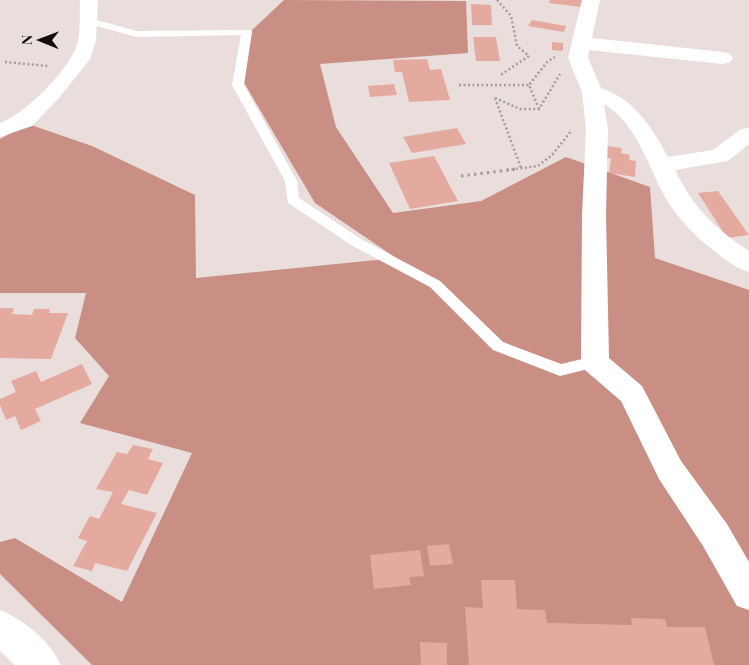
<svg xmlns="http://www.w3.org/2000/svg" width="749" height="665" font-family="'Playfair Display',serif">
<style>
.forest{fill:#c98f85}
.building{fill:#e5aa9f}
.lines{fill:none;stroke-linecap:round;stroke-linejoin:round}
.path-far1{stroke:#a59c9a;stroke-width:2.5;stroke-dasharray:2 2.5;stroke-linecap:butt}
.path{stroke:#a59c9a;stroke-width:3;stroke-dasharray:2.5 4;stroke-linecap:butt}
.lane{fill:#fff;fill-rule:evenodd}
.street{fill:#fff;fill-rule:evenodd}
</style>
<rect width="100%" height="100%" fill="#eadedc"/>
<!-- forest -->
<path class="forest" d="M 284,0 L 466,1 L 468,53 L 320,64 L 336,127 L 393,213 L 481,201 L 566,157 L 650,187 L 655,258 L 749,290 L 749,665 L 92,665 L 0,574 L 0,542 L 15,538 L 122,602 L 192,453 L 80,423 L 109,376 L 75,338 L 86,293 L 0,293 L 0,139 L 28,124 L 92,146 L 195,195 L 196,278 L 396,258 L 315,203 L 243,81 L 252,30 Z"/>
<!-- building -->
<path class="building" d="M 550,0 L 583,0 L 581,7 L 549,3 Z
M 471,4 L 491,5 L 492,25 L 472,25 Z
M 532,20 L 566,26 L 564,32 L 528,26 Z
M 473,37 L 496,37 L 500,61 L 476,61 Z
M 552,42 L 563,43 L 563,51 L 552,50 Z
M 427,59 L 430,70 L 441,69 L 450,100 L 409,102 L 402,72 L 395,72 L 393,60 Z
M 394,84 L 397,95 L 370,97 L 368,86 Z
M 457,128 L 466,144 L 412,153 L 403,137 Z
M 606,146 L 622,148 L 621,153 L 630,155 L 629,160 L 636,161 L 635,177 L 609,173 L 611,158 L 604,158 Z
M 434,156 L 458,201 L 410,209 L 389,163 Z
M 718,191 L 749,235 L 727,238 L 698,193 Z
M 0,308 L 14,308 L 12,314 L 32,315 L 34,309 L 50,309 L 49,313 L 68,313 L 51,359 L 0,358 Z
M 82,364 L 92,384 L 35,409 L 41,421 L 21,430 L 15,416 L 6,420 L 0,405 L 0,399 L 16,392 L 11,381 L 36,371 L 41,382 Z
M 133,445 L 153,449 L 148,459 L 163,463 L 147,495 L 129,490 L 121,504 L 157,513 L 127,571 L 95,563 L 92,571 L 73,566 L 87,541 L 78,538 L 90,516 L 99,519 L 113,492 L 96,489 L 117,452 L 127,454 Z
M 449,544 L 453,564 L 430,566 L 427,546 Z
M 420,550 L 424,576 L 409,577 L 411,585 L 374,589 L 370,555 Z
M 481,580 L 515,580 L 517,609 L 545,610 L 547,623 L 632,625 L 631,618 L 665,619 L 667,627 L 705,627 L 714,665 L 469,665 L 465,607 L 483,608 Z
M 420,642 L 447,643 L 447,665 L 421,665 Z"/>
<g class="lines">
<!-- path-far1 -->
<path class="path-far1" d="M 497,0 L 511,16 L 517,46 L 529,56 L 499,76
M 5,62 L 48,66
M 459,85 L 529,85
M 495,98 L 520,109 L 539,109 L 560,74
M 495,98 L 521,168
M 539,109 L 529,85 L 548,61 L 555,57
M 507,170 L 538,166 L 552,155 L 572,130"/>
<!-- path -->
<path class="path" d="M 461,176 L 517,169"/>
<!-- lane -->
<path class="lane" d="M 89,18 L 137,31 L 251,30 L 252,32 L 244,85 L 297,181 L 299,198 L 361,239 L 440,281 L 503,342 L 561,364 L 595,356 L 600,358 L 603,362 L 600,366 L 560,376 L 493,350 L 430,287 L 351,245 L 288,203 L 285,181 L 232,85 L 241,35 L 137,37 L 85,23 L 84,21 Z"/>
<!-- street -->
<path class="street" d="M 80,0 L 98,0 L 96,41 L 90,59 L 59,98 L 32,126 L 0,137 L 0,123 C 25,113 60,78 73,54 C 82,40 79,16 80,0 Z
M 582,0 L 600,0 L 592,38 L 723,52 L 730,54 L 733,58 L 730,62 L 723,64 L 589,50 L 588,58 L 601,88 C 634,99 652,127 668,157 L 713,150 L 741,129 L 749,128 L 749,144 L 728,161 L 675,170 C 693,207 714,228 749,251 L 749,272 C 735,268 724,259 713,250 C 696,237 680,221 668,202 C 648,169 639,125 604,104 L 608,129 L 606,215 L 609,358 L 642,386 L 681,461 L 727,524 L 749,562 L 749,610 L 737,606 L 703,546 L 659,479 L 621,401 L 585,370 L 581,362 L 582,215 L 586,129 L 582,92 L 568,58 Z
M 0,610 C 23,619 51,642 61,665 L 15,665 L 0,651 Z"/>
</g>
<!-- north arrow -->
<g transform="translate(40 40) rotate(271)" stroke="#eadedc" stroke-width="4" paint-order="stroke">
<path d="M0-4L9 19L0 12L-9 19Z" fill="#100d0c"/>
<text y="-8" font-size="14" font-weight="bold" text-anchor="middle" fill="#100d0c">N</text>
</g>
</svg>
